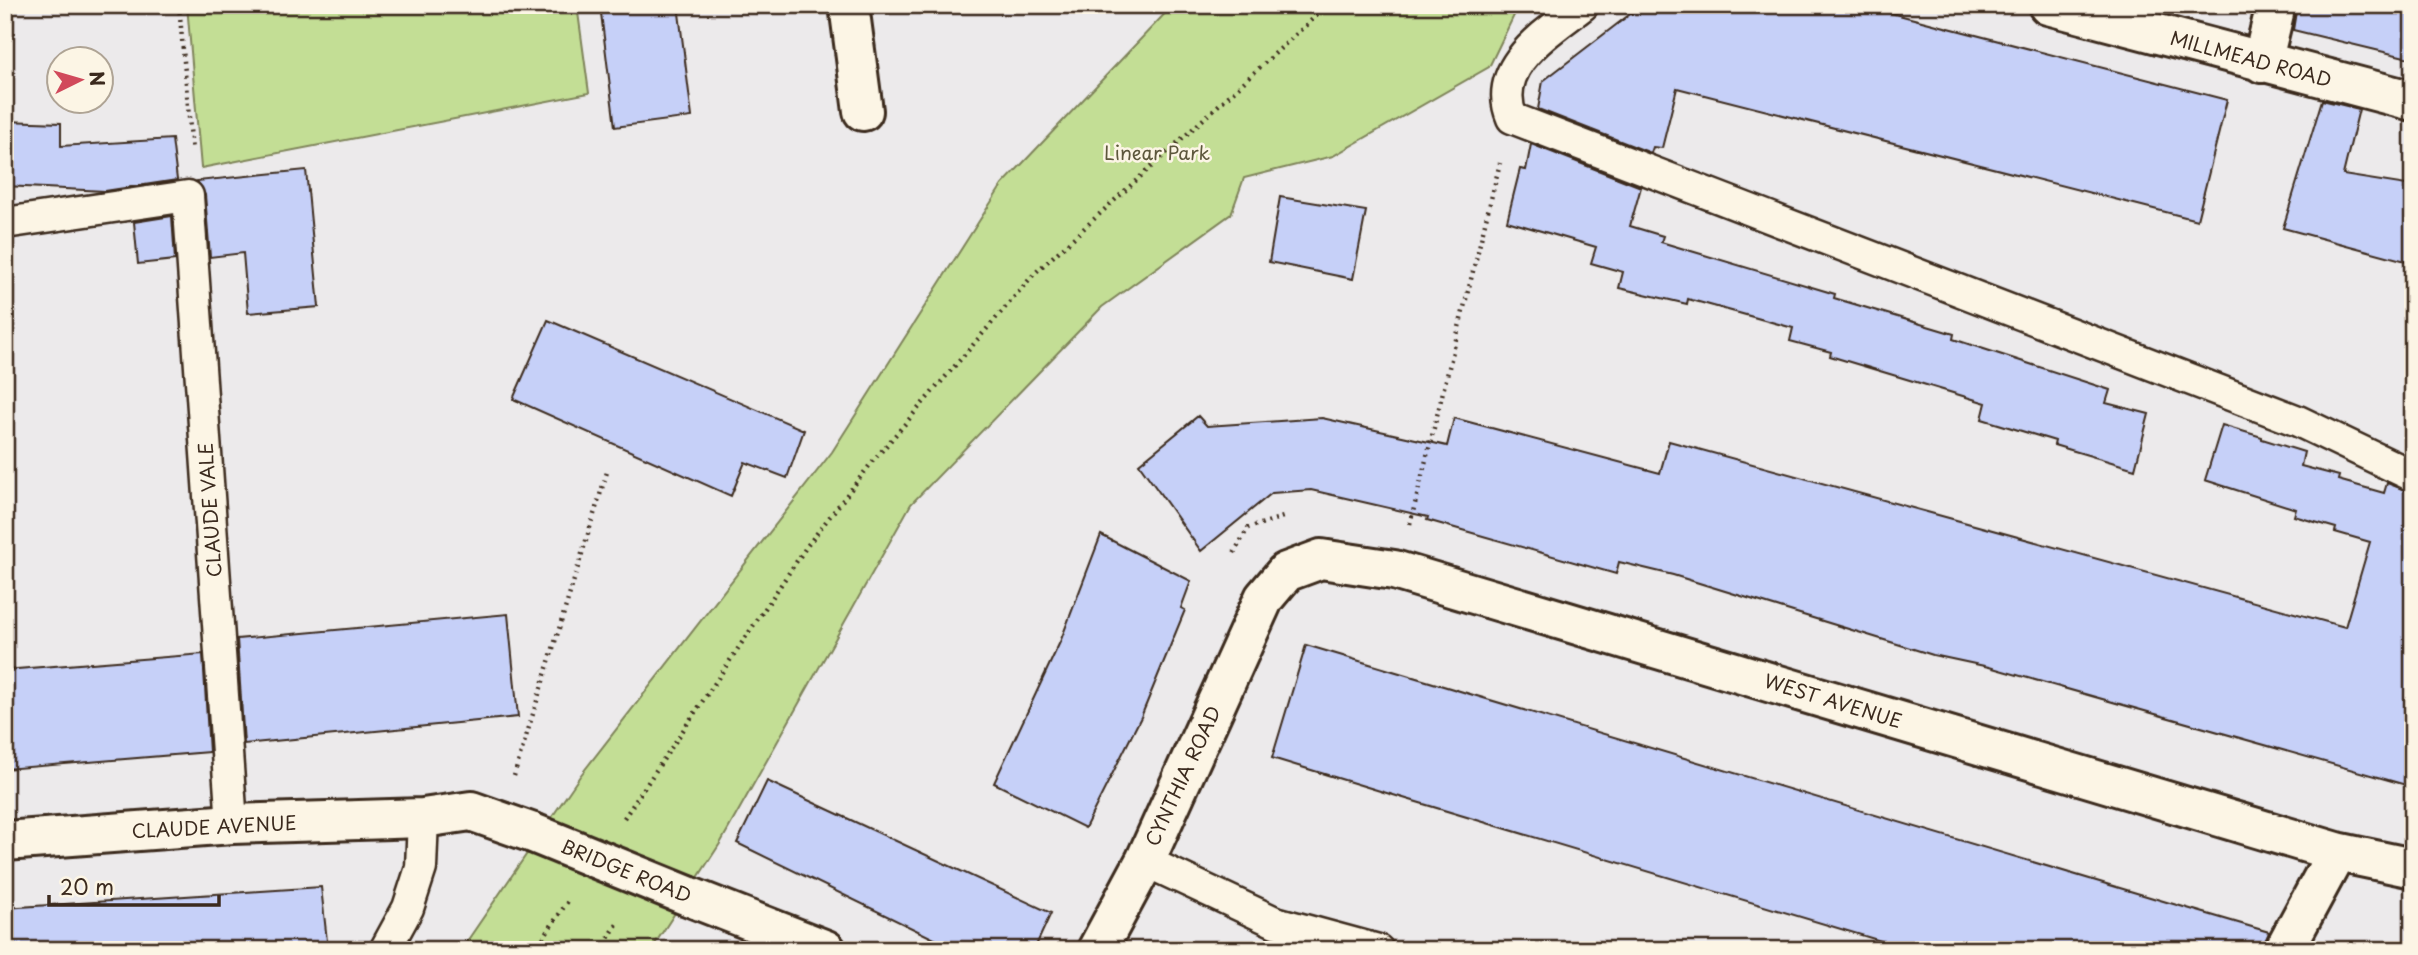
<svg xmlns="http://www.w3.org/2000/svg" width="2418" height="955" font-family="'Playpen Sans',sans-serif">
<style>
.green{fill:#c3de95;stroke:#7f845a;stroke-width:2}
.building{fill:#c6d0f8;stroke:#3b2a1e;stroke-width:2}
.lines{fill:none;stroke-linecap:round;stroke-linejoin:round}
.lane-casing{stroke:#3b2a1e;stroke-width:35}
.street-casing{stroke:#3b2a1e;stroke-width:44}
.path{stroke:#3b2a1e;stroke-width:4.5;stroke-dasharray:2 5;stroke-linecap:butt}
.lane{stroke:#fcf5e5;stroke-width:30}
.street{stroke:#fcf5e5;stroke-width:38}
.street-bridge-casing{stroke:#3b2a1e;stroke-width:44;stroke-linecap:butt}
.street-bridge{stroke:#fcf5e5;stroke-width:38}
.labels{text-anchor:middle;stroke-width:5;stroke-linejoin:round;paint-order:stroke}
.street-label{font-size:19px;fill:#3b2a1e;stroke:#fcf5e5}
.park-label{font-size:19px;fill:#5d573c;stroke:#fcf5e5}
</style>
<rect width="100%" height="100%" fill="#eceaeb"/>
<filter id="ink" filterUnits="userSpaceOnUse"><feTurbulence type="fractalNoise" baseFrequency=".0143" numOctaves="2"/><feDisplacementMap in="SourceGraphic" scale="14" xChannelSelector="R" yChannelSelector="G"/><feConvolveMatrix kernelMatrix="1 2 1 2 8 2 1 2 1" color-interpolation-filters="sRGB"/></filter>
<g filter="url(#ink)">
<!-- green -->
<path class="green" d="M 187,5 L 577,5 L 589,93 L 201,168 Z
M 1173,5 L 1519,5 L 1489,67 L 1333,156 L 1244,178 L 1231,214 L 1102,307 L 911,504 L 721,842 L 651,950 L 461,950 L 580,776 L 832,452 L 1002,185 Z"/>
<!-- building -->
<path class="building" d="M 600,5 L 678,5 L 692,117 L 615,127 Z
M 1642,5 L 1860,5 L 2227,100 L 2197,220 L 1677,88 L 1662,148 L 1653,147 L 1651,153 L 1538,109 L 1543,81 Z
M 2297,5 L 2413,5 L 2413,59 L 2293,30 Z
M 2322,100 L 2359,109 L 2343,175 L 2413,186 L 2413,263 L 2283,228 Z
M 5,121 L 61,123 L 61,146 L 172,139 L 177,180 L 105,191 L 5,186 Z
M 1531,144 L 1641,187 L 1630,226 L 1663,236 L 1661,242 L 1835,294 L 1834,298 L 1954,334 L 1953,339 L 2110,390 L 2106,403 L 2149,414 L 2135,469 L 2054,445 L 2055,441 L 1982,419 L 1986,403 L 1830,356 L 1831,352 L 1790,341 L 1793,328 L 1688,299 L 1687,304 L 1619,288 L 1623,272 L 1591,263 L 1596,247 L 1507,221 L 1520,169 L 1526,170 Z
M 306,170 L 319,307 L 248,313 L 243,253 L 210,257 L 205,195 L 197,181 Z
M 1280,197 L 1366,211 L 1353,279 L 1269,262 Z
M 172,216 L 175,260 L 138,264 L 134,222 Z
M 548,320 L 804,430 L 787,478 L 745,462 L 731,496 L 513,399 Z
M 1198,416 L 1207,426 L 1322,418 L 1447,446 L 1454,418 L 1660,473 L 1669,441 L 2345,627 L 2370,542 L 2335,532 L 2336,528 L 2294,516 L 2296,509 L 2205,480 L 2222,425 L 2262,437 L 2262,439 L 2304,452 L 2301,466 L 2339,476 L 2338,480 L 2384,493 L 2387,483 L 2413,493 L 2413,787 L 1989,667 L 1933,655 L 1673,575 L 1619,562 L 1616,574 L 1427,520 L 1428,517 L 1311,490 L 1272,493 L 1201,551 L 1139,464 Z
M 1101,535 L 1191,581 L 1181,608 L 1185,610 L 1141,717 L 1085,828 L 994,783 L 1060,642 Z
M 508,614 L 518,717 L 244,744 L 237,639 Z
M 1306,645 L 2170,903 L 2269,932 L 2262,950 L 1911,950 L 1390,794 L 1272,758 Z
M 203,654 L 209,752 L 5,769 L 5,670 Z
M 767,781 L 1051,913 L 1034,950 L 957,950 L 737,843 Z
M 321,887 L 328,950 L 5,950 L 5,908 Z"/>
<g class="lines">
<!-- lane casing -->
<g class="lane-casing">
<path id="lane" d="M 1583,5 C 1549,32 1490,66 1512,118 L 2298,421 L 2413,476
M 5,223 L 188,196 L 232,824
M 1145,861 L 1275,922 L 1378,950
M 385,950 L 408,908 L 421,868 L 423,818"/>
</g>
<!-- street casing -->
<g class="street-casing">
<path id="street" d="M 849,5 L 863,111
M 2048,5 L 2413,101
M 2262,63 L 2276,5
M 5,841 L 232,824 L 423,818 L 471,811 L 533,833
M 688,896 L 826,950
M 1097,950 L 1145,861 L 1264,598 L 1286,572 L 1321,559 L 1394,570 L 2337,852 L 2413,868
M 2284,950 L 2337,852"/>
</g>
<!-- path -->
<path class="path" d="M 179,5 L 192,151
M 1410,524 L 1500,163
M 1234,553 L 1248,528 L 1286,516
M 514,776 L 607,472
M 624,818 L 807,546 L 873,461 L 1034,274 L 1328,5
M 535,950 L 568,901
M 601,950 L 619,921"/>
<!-- lane -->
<use href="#lane" class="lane"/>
<!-- street -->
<use href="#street" class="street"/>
<!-- street-bridge casing -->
<g class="street-bridge-casing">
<path id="street-bridge" d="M 533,833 L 688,896"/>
</g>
<!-- street-bridge -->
<use href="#street-bridge" class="street-bridge"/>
</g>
</g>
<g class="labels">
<!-- street labels -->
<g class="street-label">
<text transform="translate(2251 59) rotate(15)" y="7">MILLMEAD ROAD</text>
<text transform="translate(210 510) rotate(-94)" y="7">CLAUDE VALE</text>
<text transform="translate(1833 701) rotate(17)" y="7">WEST AVENUE</text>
<text transform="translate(1183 776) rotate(-65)" y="7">CYNTHIA ROAD</text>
<text transform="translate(214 827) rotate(-3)" y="7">CLAUDE AVENUE</text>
<text transform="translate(626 871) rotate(22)" y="7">BRIDGE ROAD</text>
</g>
<!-- park labels -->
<g class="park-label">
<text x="1157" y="160">Linear Park</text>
</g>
</g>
<!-- margin -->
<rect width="2418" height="955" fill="none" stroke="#fcf5e5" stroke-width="28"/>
<rect x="14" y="14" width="2390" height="927" fill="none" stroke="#3b2a1e" stroke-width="2.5" filter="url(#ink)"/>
<!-- north arrow -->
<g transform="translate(80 80) rotate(85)"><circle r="33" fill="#fcf5e5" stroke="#afa495" stroke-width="2"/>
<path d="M0-5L12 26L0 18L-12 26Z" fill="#d1495b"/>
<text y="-10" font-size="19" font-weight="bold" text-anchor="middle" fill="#3b2a1e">N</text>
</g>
<!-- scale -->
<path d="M49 895v10h170v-10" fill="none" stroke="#3b2a1e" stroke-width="3.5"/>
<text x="60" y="895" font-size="21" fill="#3b2a1e" stroke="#fcf5e5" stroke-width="5" paint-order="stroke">20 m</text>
</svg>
